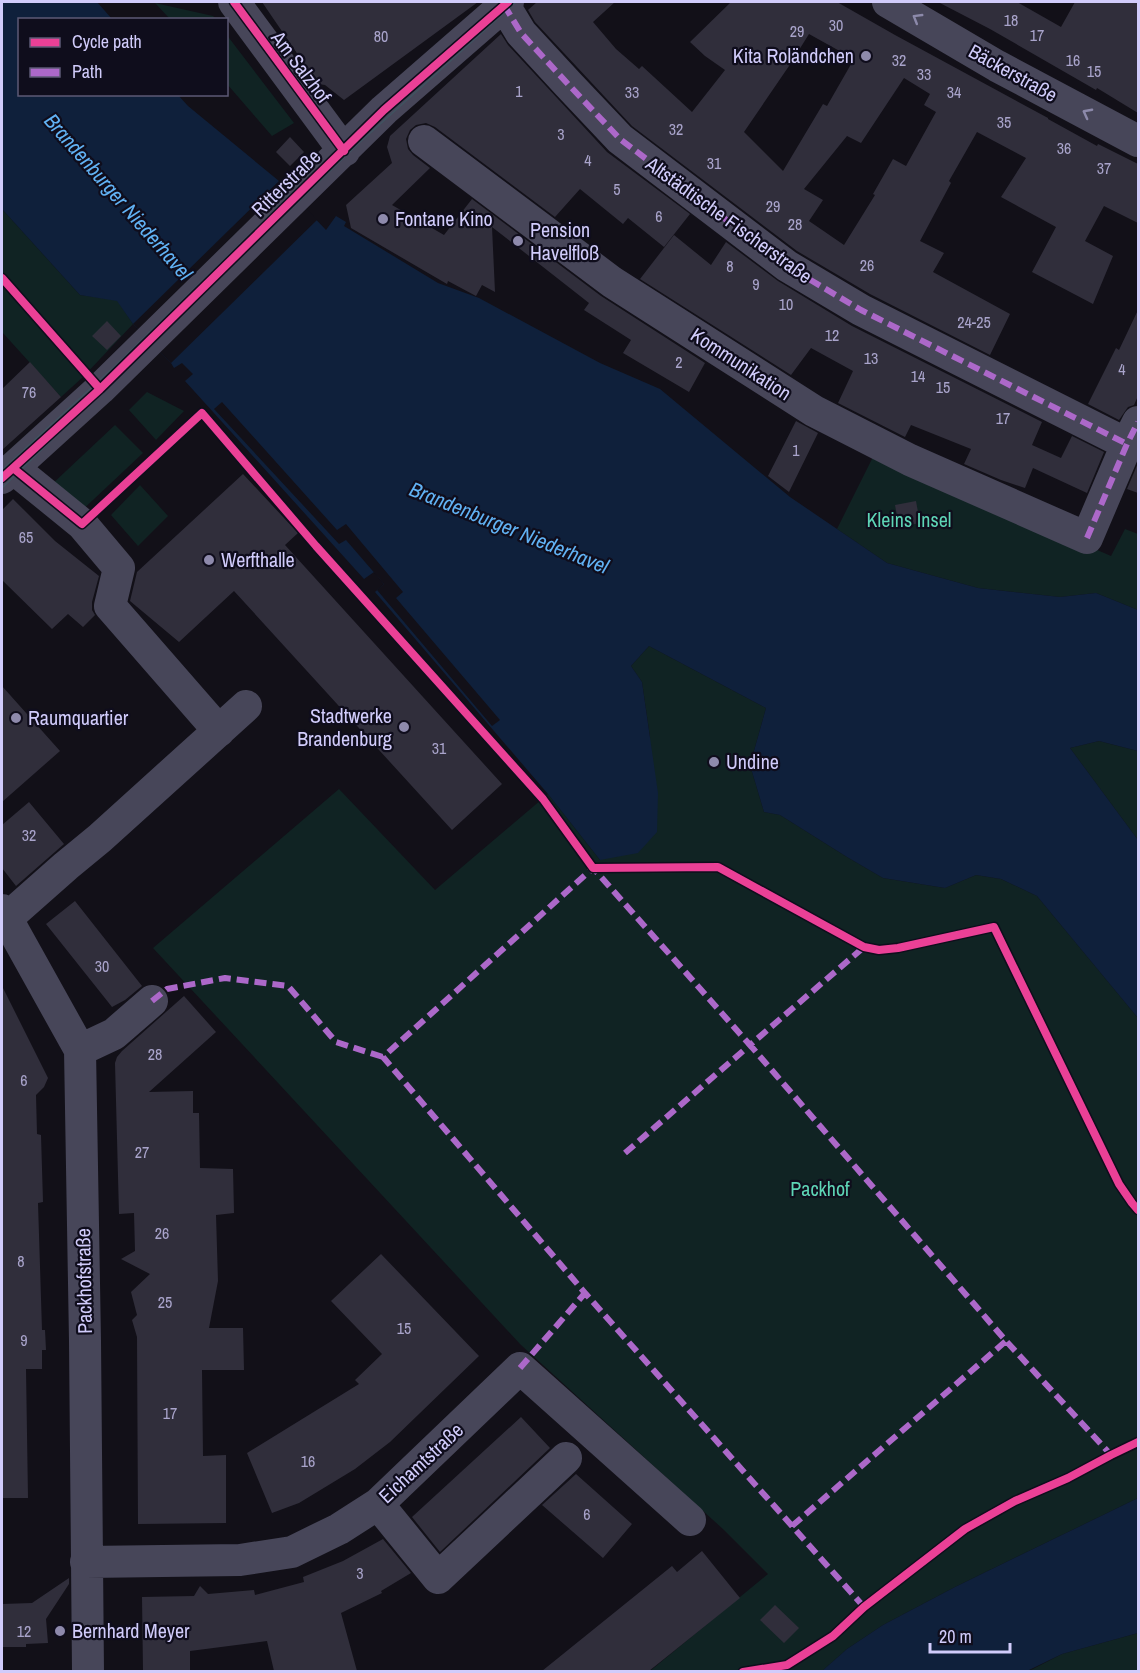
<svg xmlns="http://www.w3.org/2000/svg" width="1140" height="1673" font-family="'Archivo Narrow',sans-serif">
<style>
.green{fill:#102323}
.water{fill:#0f203b}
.pier{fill:#121018}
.building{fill:#302e3b;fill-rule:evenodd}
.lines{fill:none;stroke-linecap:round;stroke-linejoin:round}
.minor{stroke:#474659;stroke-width:32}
.tram{stroke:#405360;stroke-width:1.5}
.quiet{stroke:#ac68c9;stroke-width:6;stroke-dasharray:12 6;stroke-linecap:butt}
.cycleway-casing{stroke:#0f0d1c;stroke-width:11}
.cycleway{stroke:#ea4096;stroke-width:8}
.oneway{stroke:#8c89aa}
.poi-dot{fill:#8e8aac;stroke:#0f0d1c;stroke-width:2}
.labels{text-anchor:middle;stroke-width:4.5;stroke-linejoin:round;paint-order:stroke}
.number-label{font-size:16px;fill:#a9a4cb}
.poi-label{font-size:20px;fill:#d1ccfb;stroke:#0f0d1c;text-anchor:start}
.street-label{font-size:20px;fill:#d1ccfb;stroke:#0f0d1c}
.park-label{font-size:20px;fill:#5ed5b6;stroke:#0f0d1c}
.water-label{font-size:21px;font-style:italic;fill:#61b2f4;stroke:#0f0d1c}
</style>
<rect width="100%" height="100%" fill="#121018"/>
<!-- green -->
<path class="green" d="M 155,3 L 213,16 L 216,19 L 170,19 Z
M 226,34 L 294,123 L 272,136 L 227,84 Z
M 2,209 L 80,295 L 117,300 L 133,324 L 83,377 L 61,397 L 2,332 Z
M 147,392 L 184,411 L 156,440 L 129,410 Z
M 115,425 L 143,453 L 77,515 L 49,487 Z
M 875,453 L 1111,556 L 1125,529 L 1138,534 L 1138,610 L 1096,593 L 1060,597 L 978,588 L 887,563 L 837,529 Z
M 140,485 L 168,516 L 138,546 L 111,515 Z
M 649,646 L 766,708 L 750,765 L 764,812 L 780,815 L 847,857 L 883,878 L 945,888 L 976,875 L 1001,879 L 1037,896 L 1138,1018 L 1138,1498 L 955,1587 L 883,1625 L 847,1649 L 822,1671 L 650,1671 L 768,1574 L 724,1530 L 521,1345 L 153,948 L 339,789 L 435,890 L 548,794 L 600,860 L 650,737 L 642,682 L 631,666 Z
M 1099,741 L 1138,751 L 1138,840 L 1070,748 Z
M 1138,1633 L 1138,1671 L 1027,1672 L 1062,1654 Z"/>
<!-- water -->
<path class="water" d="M 2,2 L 97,2 L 112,19 L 20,20 L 20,94 L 178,95 L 188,106 L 279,181 L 326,230 L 336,216 L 346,222 L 344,226 L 438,283 L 479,298 L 600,363 L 660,389 L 790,497 L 887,563 L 978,588 L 1060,597 L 1096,593 L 1138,610 L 1138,751 L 1099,741 L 1070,748 L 1138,840 L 1138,1018 L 1037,896 L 1001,879 L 976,875 L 945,888 L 883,878 L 847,857 L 780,815 L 764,812 L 750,765 L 766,708 L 649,646 L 631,666 L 642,682 L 658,793 L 657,832 L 638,853 L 600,860 L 548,794 L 375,592 L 384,584 L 374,572 L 364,579 L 185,381 L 193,374 L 182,363 L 174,368 L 171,363 L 133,324 L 117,301 L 80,295 L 2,209 Z
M 1138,1498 L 1138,1633 L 1062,1654 L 1027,1671 L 822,1671 L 847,1649 L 883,1625 L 955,1587 Z"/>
<!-- pier -->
<path class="pier" d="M 279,181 L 317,220 L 171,363 L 133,324 Z
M 222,402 L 337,530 L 346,524 L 403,592 L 396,598 L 500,720 L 492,726 L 377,590 L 384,584 L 346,540 L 339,544 L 214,409 Z"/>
<!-- building -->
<path class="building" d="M 262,2 L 478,2 L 344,100 L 325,85 L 318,84 Z
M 537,2 L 615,2 L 593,22 L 616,49 L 639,69 L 642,66 L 692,112 L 725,70 L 705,56 L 690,42 L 731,2 L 837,2 L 895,35 L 1048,118 L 1048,119 L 1097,146 L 1098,144 L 1138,164 L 1138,223 L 1104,206 L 1085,241 L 1113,256 L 1093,304 L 1032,272 L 1056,227 L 1001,197 L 1026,158 L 977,132 L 949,181 L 951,183 L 920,241 L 944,253 L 933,272 L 1010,314 L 990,355 L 870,294 L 797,251 L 632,126 L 535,22 L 528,10 ZM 809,34 L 854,59 L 827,106 L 823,104 L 783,171 L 744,132 L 789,66 ZM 904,78 L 930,94 L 924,105 L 936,112 L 906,166 L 893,159 L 873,194 L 875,195 L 844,245 L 809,221 L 823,200 L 804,189 L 847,136 L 861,143 Z
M 938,2 L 1017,2 L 1061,27 L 1075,2 L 1138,2 L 1138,113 L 1097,88 L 1096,90 L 990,29 Z
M 501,34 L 508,45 L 607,152 L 690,214 L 664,247 L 628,218 L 623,224 L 580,189 L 555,217 L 435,127 L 426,123 L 416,125 L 410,130 L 406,139 L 408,149 L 413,155 L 430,168 L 392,205 L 444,235 L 472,199 L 601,296 L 705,363 L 689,392 L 623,353 L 631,340 L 584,310 L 589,303 L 492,227 L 495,292 L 482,285 L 476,296 L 448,281 L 447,284 L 351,228 L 346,205 L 392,163 L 387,147 L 390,136 Z
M 290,137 L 304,152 L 290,166 L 276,152 Z
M 674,235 L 711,265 L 726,242 L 778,281 L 852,326 L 1042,422 L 1032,445 L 1061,458 L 1072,436 L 1104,452 L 1087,493 L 1033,468 L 1025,488 L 1001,480 L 964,464 L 971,449 L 911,425 L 905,437 L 838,403 L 853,371 L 811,348 L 791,375 L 640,279 Z
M 1138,310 L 1138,396 L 1134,405 L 1128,407 L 1119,420 L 1088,404 L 1116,348 L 1119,350 Z
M 107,321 L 121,336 L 107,350 L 92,336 Z
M 30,362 L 61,397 L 2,450 L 2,389 Z
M 796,421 L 818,433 L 789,492 L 768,476 Z
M 1138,463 L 1138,493 L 1127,489 Z
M 243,474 L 298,533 L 285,545 L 502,784 L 452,830 L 234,591 L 179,642 L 130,601 L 137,572 Z
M 13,499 L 55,541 L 99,576 L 92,602 L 92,610 L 95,615 L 83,627 L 68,614 L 52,629 L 2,580 L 2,510 Z
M 916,501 L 920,523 L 899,527 L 895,505 Z
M 2,686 L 60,751 L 2,802 Z
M 29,802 L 64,844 L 16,886 L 2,868 L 2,825 Z
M 75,901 L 142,986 L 125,1000 L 112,1007 L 46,924 Z
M 2,986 L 48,1078 L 44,1087 L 36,1095 L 37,1134 L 41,1135 L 43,1202 L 38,1203 L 42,1330 L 45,1330 L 46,1350 L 42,1350 L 42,1369 L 26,1369 L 28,1498 L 2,1498 Z
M 184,996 L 216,1032 L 149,1092 L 193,1091 L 193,1113 L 199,1113 L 200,1168 L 233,1169 L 234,1213 L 216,1215 L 218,1281 L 209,1328 L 243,1328 L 244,1370 L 202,1370 L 203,1456 L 226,1455 L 226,1523 L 138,1524 L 137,1337 L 132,1320 L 137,1315 L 131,1292 L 150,1274 L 121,1259 L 135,1251 L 134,1213 L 119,1214 L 115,1063 L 117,1057 L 122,1051 Z
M 381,1254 L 479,1356 L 390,1442 L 355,1469 L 299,1503 L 272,1513 L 247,1453 L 359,1384 L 355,1380 L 382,1354 L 331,1301 Z
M 521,1417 L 550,1448 L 440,1552 L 412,1517 Z
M 576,1474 L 632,1524 L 603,1558 L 542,1505 Z
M 383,1539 L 411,1573 L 381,1591 L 382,1593 L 341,1613 L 357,1671 L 274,1671 L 267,1641 L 190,1651 L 190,1671 L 143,1671 L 142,1597 L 194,1596 L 200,1586 L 208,1594 L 254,1590 L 255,1595 L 304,1582 L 303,1577 L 343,1561 Z
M 702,1551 L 740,1598 L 649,1671 L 542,1671 L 672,1566 L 677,1572 Z
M 69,1578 L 69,1584 L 46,1619 L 48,1643 L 26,1644 L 26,1647 L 2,1647 L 2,1604 L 32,1603 Z
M 775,1605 L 799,1628 L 784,1643 L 760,1620 Z"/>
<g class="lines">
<!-- minor -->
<path class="minor" d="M 234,2 L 344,151
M 888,2 L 997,66 L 1138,141
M 504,5 L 521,33 L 568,84 L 620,139 L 787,266 L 861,310 L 1127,444
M 424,141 L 612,282 L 814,411 L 910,460 L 1087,538 L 1127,444 L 1138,422
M 13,468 L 82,524 L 119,568 L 110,606 L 219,731
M 2,478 L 100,389 L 384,110 L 508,2
M 2,910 L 80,1050 L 85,1341 L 88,1672
M 6,919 L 66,866 L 100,838 L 246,706
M 80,1050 L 114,1034 L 152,1001
M 378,1504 L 438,1578 L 566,1458
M 86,1562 L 240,1560 L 292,1552 L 339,1529 L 378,1504 L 520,1368 L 690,1520"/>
<!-- tram -->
<path class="tram" d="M 2,470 L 115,366 L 289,196 L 402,90 L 502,2
M 2,488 L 359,143 L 516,2"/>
<!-- quiet -->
<path class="quiet" d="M 504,5 L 521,33 L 568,84 L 620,139 L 787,266 L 861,310 L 1127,444
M 1087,538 L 1127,444 L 1138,422
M 152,1001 L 167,989 L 225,978 L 288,986 L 336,1042 L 383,1057
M 625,1153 L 750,1045 L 1006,1341 L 1113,1457
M 520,1368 L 585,1293
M 792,1526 L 1006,1341
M 864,1607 L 585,1293 L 383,1057 L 593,868 L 750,1045 L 864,947"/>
<!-- cycleway casing -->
<g class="cycleway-casing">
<path id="cycleway" d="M 234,2 L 344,151
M 2,278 L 100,389
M 13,468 L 82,524 L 202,413 L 316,546 L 543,799 L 593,868 L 718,867 L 864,947 L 879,950 L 898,948 L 994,927 L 1119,1184 L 1132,1203 L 1138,1210
M 2,478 L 100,389 L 384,110 L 508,2
M 743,1672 L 787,1665 L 833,1636 L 864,1607 L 965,1529 L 1015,1501 L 1068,1478 L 1111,1455 L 1138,1442"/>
</g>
<!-- cycleway -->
<use href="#cycleway" class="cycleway"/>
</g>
<!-- one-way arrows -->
<defs><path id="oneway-chevron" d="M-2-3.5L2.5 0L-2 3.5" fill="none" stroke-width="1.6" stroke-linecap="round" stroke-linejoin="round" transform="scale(1.5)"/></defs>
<g class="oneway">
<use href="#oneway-chevron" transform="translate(917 18) rotate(-149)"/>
<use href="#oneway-chevron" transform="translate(1087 113) rotate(-152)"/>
</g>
<!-- markers -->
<g class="poi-dot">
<circle cx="866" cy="56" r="6"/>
<circle cx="383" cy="219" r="6"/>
<circle cx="518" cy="241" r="6"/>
<circle cx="209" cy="560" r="6"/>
<circle cx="16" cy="718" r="6"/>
<circle cx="404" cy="727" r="6"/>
<circle cx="714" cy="762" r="6"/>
<circle cx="60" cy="1631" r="6"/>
</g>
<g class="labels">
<!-- number labels -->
<g class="number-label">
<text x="1011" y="26">18</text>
<text x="836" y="31">30</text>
<text x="797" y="37">29</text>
<text x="1037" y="41">17</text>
<text x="381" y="42">80</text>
<text x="899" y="66">32</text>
<text x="1073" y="66">16</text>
<text x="1094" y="77">15</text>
<text x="924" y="80">33</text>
<text x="519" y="97">1</text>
<text x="632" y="98">33</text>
<text x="954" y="98">34</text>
<text x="1004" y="128">35</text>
<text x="676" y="135">32</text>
<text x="561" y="140">3</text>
<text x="1064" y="154">36</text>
<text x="588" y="166">4</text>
<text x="714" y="169">31</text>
<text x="1104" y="174">37</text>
<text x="617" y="195">5</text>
<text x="773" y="212">29</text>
<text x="659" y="222">6</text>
<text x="795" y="230">28</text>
<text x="867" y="271">26</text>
<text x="730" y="272">8</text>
<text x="756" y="290">9</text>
<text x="786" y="310">10</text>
<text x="974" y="328">24-25</text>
<text x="832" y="341">12</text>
<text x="871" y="364">13</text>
<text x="679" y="368">2</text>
<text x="1122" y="375">4</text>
<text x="918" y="382">14</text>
<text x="943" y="393">15</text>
<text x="29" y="398">76</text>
<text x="1003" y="424">17</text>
<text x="796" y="456">1</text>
<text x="26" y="543">65</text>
<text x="439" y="754">31</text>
<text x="29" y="841">32</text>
<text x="102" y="972">30</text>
<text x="155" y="1060">28</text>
<text x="24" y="1086">6</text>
<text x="142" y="1158">27</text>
<text x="162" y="1239">26</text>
<text x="21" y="1267">8</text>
<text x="165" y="1308">25</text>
<text x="404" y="1334">15</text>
<text x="24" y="1346">9</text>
<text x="170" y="1419">17</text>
<text x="308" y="1467">16</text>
<text x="587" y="1520">6</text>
<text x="360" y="1579">3</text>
<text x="24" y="1637">12</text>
</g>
<!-- poi labels -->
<g class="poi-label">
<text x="854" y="63" text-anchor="end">Kita Roländchen</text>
<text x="395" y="226">Fontane Kino</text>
<text x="530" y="237">Pension<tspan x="530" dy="23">Havelfloß</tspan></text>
<text x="221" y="567">Werfthalle</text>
<text x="392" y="723" text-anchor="end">Stadtwerke<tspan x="392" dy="23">Brandenburg</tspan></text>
<text x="28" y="725">Raumquartier</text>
<text x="726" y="769">Undine</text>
<text x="72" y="1638">Bernhard Meyer</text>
</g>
<!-- street labels -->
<g class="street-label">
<text transform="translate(301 67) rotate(53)" y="7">Am Salzhof</text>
<text transform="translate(1013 73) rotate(29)" y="7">Bäckerstraße</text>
<text transform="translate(286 183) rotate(-44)" y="7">Ritterstraße</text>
<text transform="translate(729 220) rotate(36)" y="7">Altstädtische Fischerstraße</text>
<text transform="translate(741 364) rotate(33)" y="7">Kommunikation</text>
<text transform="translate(84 1281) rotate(-91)" y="7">Packhofstraße</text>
<text transform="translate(421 1463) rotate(-43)" y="7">Eichamtstraße</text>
</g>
<!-- park labels -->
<g class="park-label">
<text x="909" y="527">Kleins Insel</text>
<text x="820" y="1196">Packhof</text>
</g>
<!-- water labels -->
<g class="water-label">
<text transform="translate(118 197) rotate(49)" y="7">Brandenburger Niederhavel</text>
<text transform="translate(509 528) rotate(22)" y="7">Brandenburger Niederhavel</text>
</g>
</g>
<!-- border -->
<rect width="1140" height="1673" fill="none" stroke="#d1ccfb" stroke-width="6"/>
<!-- legend -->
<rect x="18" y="18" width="210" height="78" fill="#0f0d1c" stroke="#5d5975" stroke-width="1.5"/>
<rect x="30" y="38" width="30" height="9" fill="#ea4096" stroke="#5d5975" stroke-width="1.5"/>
<text x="72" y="48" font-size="18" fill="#d1ccfb">Cycle path</text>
<rect x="30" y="68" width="30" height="9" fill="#ac68c9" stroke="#5d5975" stroke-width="1.5"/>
<text x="72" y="78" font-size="18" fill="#d1ccfb">Path</text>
<!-- scale -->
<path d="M930 1643v9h80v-9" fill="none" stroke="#d1ccfb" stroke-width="3"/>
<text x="939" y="1643" font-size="18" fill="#d1ccfb" stroke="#0f0d1c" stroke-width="4.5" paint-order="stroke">20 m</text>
</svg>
